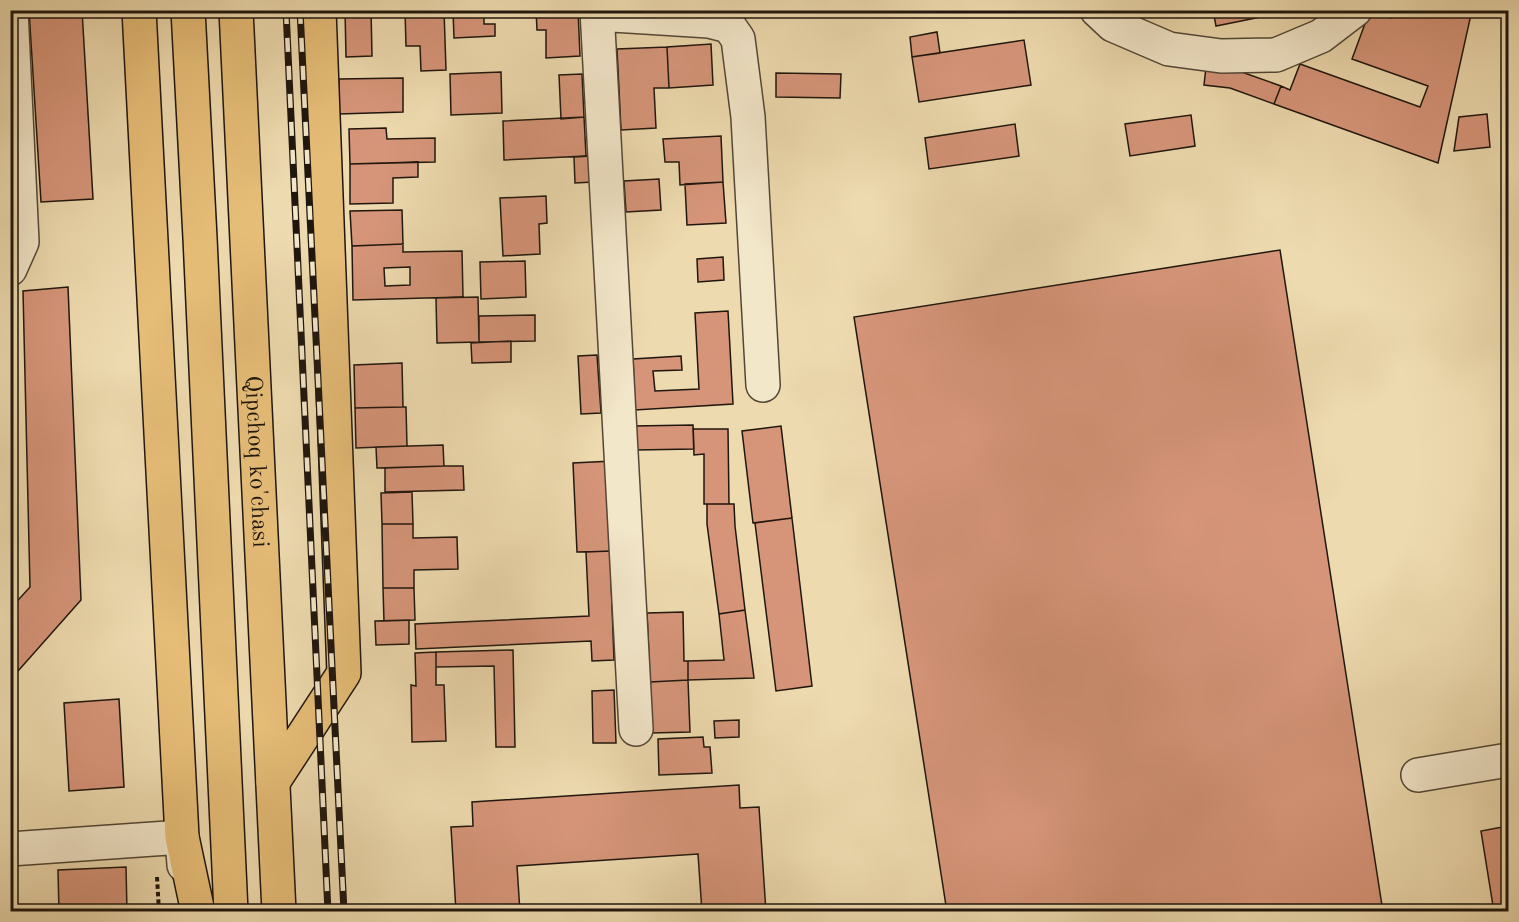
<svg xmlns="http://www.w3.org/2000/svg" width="1519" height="922" font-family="'Old Standard TT',serif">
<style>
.building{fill:#d69579;stroke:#1f160e;stroke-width:1.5;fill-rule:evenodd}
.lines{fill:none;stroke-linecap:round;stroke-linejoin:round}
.minor-casing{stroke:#524736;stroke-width:36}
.major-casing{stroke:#1f160e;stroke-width:36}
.path{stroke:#1f160e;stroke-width:4;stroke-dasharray:4.5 3;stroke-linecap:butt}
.minor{stroke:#f3e7ca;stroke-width:33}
.major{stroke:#e6bd77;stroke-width:33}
.rail-casing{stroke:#1f160e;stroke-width:7}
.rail{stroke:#f3e7ca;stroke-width:4.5;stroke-dasharray:14;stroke-linecap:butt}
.labels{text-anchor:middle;stroke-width:4.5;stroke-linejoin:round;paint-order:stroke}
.street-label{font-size:24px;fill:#1f160e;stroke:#f3e7ca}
</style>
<rect width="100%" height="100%" fill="#eddaae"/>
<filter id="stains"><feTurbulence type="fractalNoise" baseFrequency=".00333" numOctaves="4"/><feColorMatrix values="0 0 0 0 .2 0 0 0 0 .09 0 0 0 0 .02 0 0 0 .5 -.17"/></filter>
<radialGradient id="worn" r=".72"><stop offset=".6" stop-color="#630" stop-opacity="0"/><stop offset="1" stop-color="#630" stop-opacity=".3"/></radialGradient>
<!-- building -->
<path class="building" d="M 29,10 L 82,10 L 93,199 L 41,202 Z
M 345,10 L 371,10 L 372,56 L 346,57 Z
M 405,10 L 444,10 L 446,70 L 421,71 L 420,46 L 406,46 Z
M 484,10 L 484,24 L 495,24 L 495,36 L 454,38 L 453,11 Z
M 536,10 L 578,10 L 580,56 L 546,58 L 546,30 L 537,30 Z
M 1213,10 L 1295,10 L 1216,26 Z
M 1370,10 L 1391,18 L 1393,10 L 1472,10 L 1438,163 L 1274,104 L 1281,86 L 1290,90 L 1300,64 L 1420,107 L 1428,86 L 1352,59 Z
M 937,32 L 940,53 L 912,57 L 910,37 Z
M 1024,40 L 1031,85 L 919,102 L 912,57 Z
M 711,44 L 713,85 L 669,88 L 667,47 Z
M 667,47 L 669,88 L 654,88 L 656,128 L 621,130 L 617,49 Z
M 1206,67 L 1236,70 L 1281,86 L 1274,104 L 1230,88 L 1204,85 Z
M 501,72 L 502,113 L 451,115 L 450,74 Z
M 776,73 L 841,74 L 840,98 L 776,97 Z
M 582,74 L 584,117 L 561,119 L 559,75 Z
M 403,78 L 403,112 L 339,114 L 339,79 Z
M 1487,114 L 1490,147 L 1454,151 L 1459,117 Z
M 1191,115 L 1195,146 L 1130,156 L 1125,124 Z
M 584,117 L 586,156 L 504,160 L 503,121 Z
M 1015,124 L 1019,156 L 929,169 L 925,138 Z
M 386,128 L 387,139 L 435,138 L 435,162 L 350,164 L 349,129 Z
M 721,136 L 723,182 L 680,185 L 679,162 L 665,162 L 663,139 Z
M 592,156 L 593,182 L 575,183 L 574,157 Z
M 418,162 L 418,177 L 393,178 L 393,203 L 350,204 L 350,164 Z
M 659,179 L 661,210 L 626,212 L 624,181 Z
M 723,182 L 726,223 L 687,225 L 685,184 Z
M 546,196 L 547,223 L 539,224 L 540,254 L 503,256 L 500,198 Z
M 402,210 L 403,244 L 352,246 L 350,211 Z
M 403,244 L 403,252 L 462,251 L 463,297 L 353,300 L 352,246 ZM 410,267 L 410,285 L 385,286 L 384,268 Z
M 1280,250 L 1383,912 L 947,912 L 854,317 Z
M 723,257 L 724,280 L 698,282 L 697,259 Z
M 525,261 L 526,297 L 481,299 L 480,262 Z
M 68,287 L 81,600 L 10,680 L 10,609 L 30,587 L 23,291 Z
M 478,297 L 479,342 L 437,343 L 436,298 Z
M 728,311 L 733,404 L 635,410 L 633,359 L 681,356 L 682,370 L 653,371 L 655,391 L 699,389 L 695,313 Z
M 535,315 L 535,341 L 479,342 L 479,316 Z
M 511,341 L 511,362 L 472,363 L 471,343 Z
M 597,355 L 601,413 L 581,414 L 578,356 Z
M 402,363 L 403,407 L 355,408 L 354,365 Z
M 403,407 L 406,407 L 407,446 L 356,448 L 355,408 Z
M 693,425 L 694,449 L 635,450 L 634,426 Z
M 781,426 L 792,518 L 753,523 L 742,431 Z
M 693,429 L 728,429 L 729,504 L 704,504 L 704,454 L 694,455 Z
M 443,445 L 444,466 L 377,468 L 376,447 Z
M 612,461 L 615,551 L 577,552 L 573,463 Z
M 444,466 L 463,466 L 464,490 L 385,492 L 385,468 Z
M 412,492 L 413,524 L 382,524 L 381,493 Z
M 707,504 L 734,504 L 735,526 L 745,610 L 719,614 L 707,524 Z
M 792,518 L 812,686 L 776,691 L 755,523 Z
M 382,524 L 413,524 L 413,538 L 457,537 L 458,569 L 414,570 L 414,588 L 383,588 Z
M 610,551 L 614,660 L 592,661 L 591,641 L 416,649 L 415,624 L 589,616 L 586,552 Z
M 383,588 L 414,588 L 415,620 L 384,621 Z
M 745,610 L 754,678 L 688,680 L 688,661 L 724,660 L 719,614 Z
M 683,612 L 684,661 L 688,661 L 688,680 L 650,682 L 647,613 Z
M 409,620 L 409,644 L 376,645 L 375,621 Z
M 513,650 L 515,747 L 496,747 L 494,666 L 436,667 L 436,652 Z
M 436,652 L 436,685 L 444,685 L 446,741 L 412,742 L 411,685 L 416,686 L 415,653 Z
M 688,680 L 690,732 L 651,733 L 650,682 Z
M 614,690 L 616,743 L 593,743 L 592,691 Z
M 119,699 L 124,787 L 69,791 L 64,703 Z
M 739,720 L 739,737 L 715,738 L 714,721 Z
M 703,737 L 704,747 L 710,747 L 712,773 L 659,775 L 658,739 Z
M 739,785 L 740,808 L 759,807 L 766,912 L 702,912 L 698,854 L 517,866 L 520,912 L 456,912 L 451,827 L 473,826 L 472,802 Z
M 1508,826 L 1508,912 L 1494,912 L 1481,831 Z
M 126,867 L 127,912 L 59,912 L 58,870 Z"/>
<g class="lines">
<!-- minor casing -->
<g class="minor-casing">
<path id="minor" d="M 597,10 L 636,729
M 1097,10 L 1113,25 L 1169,49 L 1221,56 L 1276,55 L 1321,36 L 1355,10
M 597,14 L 709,21 L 729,26 L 738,39 L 748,117 L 763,385
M 10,269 L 22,242 L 11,10
M 1418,775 L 1508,760
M 10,849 L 182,837 L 184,865"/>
</g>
<!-- major casing -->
<g class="major-casing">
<g id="major">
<path d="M 139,10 L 182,837 L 198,912"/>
<path d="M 188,10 L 200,238 L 231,912"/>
<path id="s1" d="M 236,10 L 279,912"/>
<path d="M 273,782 L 344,673 L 319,10"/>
</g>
</g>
<!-- path -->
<path class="path" d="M 157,877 L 159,912"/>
<!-- minor -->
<use href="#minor" class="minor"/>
<!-- major -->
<use href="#major" class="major"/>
<!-- rail casing -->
<g class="rail-casing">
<path id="rail" d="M 286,10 L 328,912
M 300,10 L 344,912"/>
</g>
<!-- rail -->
<use href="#rail" class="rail"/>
</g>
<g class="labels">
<!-- street labels -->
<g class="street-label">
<text dy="8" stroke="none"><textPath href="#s1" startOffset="452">Qipchoq ko'chasi</textPath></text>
</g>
</g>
<!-- margin -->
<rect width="1519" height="922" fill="none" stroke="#eddaae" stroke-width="36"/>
<rect x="12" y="12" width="1495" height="898" fill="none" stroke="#1f160e" stroke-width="3"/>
<rect x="18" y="18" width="1483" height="886" fill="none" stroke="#1f160e" stroke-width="1.5"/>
<rect width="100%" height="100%" filter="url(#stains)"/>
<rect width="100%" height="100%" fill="url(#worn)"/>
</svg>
